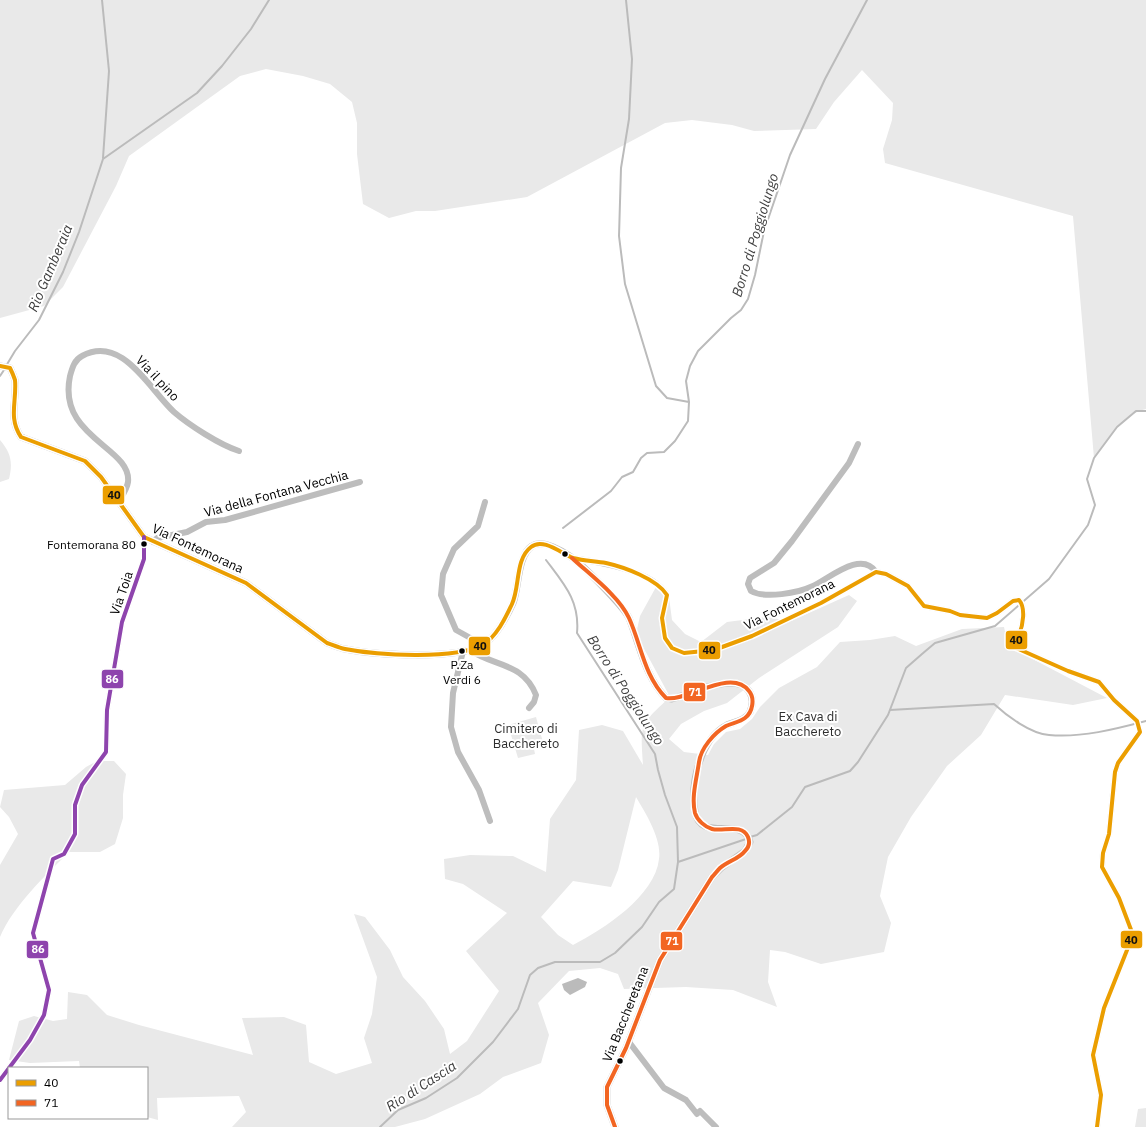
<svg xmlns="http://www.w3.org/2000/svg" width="1146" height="1127" font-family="'IBM Plex Sans',sans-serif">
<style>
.green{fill:#e9e9e9;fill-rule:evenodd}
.water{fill:#bbb}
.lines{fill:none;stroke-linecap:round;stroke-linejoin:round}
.stream{stroke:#bbb;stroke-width:2}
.minor{stroke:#bdbdbd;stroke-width:6}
.tertiary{stroke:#bdbdbd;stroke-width:7}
.bus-1-casing{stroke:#fff;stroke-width:7}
.bus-2-casing{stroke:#fff;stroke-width:7}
.bus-3-casing{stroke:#fff;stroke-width:7}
.bus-1{stroke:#eb9e00;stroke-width:4}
.bus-2{stroke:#f26522;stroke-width:4}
.bus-3{stroke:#8e44ad;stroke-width:4}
.bus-dot{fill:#000;stroke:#fff;stroke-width:1.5}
.labels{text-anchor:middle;stroke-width:4;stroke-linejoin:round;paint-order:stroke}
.bus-label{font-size:12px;fill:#000;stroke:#fff;text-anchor:end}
.street-label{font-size:13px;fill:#000;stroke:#fff}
.park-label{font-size:13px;fill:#2e2e2e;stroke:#fff}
.water-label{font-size:14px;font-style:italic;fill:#3f3f3f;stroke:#fff}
.line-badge{stroke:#fff;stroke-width:1.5}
.badge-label{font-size:11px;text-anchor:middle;font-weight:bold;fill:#fff}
.pale-badge-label{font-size:11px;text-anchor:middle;font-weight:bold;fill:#111}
</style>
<rect width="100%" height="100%" fill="#fff"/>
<!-- green -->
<path class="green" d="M 0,0 L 1146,0 L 1146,409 C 1121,415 1108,439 1094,458 L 1073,216 L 885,163 L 883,149 L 892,120 L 893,103 L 862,70 L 834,102 L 816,129 L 754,131 L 732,125 L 692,120 L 665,123 L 527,197 L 435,211 L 416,211 L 389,218 L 363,204 L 357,154 L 357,123 L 352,102 L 330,84 L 303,76 L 266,69 L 240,76 L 129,156 L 116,186 L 63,287 L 44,306 L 0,318 Z
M 0,440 C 11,453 13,462 9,479 L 0,482 Z
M 656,587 L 669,597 L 672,620 L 685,634 L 701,642 L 727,622 L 766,617 L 791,621 L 849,595 L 857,601 L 838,627 L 759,678 L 727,703 L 704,711 L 681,724 L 669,739 L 684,752 L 708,755 L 714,744 L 726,732 L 740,729 L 752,719 L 760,707 L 779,688 L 817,667 L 840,642 L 870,640 L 895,636 L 916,646 L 962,629 L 1004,627 L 1008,646 L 1107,698 L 1073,705 L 1005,695 L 981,735 L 947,766 L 911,817 L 888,857 L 880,896 L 891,923 L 884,952 L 821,964 L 785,952 L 770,950 L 768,982 L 777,1007 L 733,990 L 686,987 L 624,989 L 618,974 L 600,968 L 569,971 L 538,1003 L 549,1035 L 541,1063 L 503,1077 L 480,1094 L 425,1119 L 395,1127 L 232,1127 L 246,1112 L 239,1096 L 157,1098 L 158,1120 L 147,1117 L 147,1068 L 80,1068 L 79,1061 L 30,1063 L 9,1060 L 19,1021 L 34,1016 L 53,1021 L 67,1019 L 68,992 L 87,995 L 107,1015 L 139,1025 L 253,1055 L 242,1018 L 284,1017 L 306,1025 L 309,1062 L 336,1074 L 372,1063 L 364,1038 L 372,1014 L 377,977 L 354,914 L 365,917 L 390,950 L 403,977 L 425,1001 L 444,1029 L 450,1054 L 467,1041 L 499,991 L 466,951 L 507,913 L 463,884 L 445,879 L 444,859 L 470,855 L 513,856 L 546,872 L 550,819 L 576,780 L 579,730 L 602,725 L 623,731 L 643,765 C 640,723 640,725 670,697 L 636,634 L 640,616 ZM 636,797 C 646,814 662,839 659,859 C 655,896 604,929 573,945 L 558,935 L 541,917 L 573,881 L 611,887 L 618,870 Z
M 536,717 L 544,746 L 534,749 L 535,754 L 518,758 L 508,725 Z
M 97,761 L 114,761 L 126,774 L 123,795 L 123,818 L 115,844 L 100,852 L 69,852 C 46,875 13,906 0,937 L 0,865 L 18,834 L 9,817 L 0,807 L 4,790 L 65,785 L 86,767 Z
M 1146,1108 L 1146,1127 L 1135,1127 L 1138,1109 Z"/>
<!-- water -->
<path class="water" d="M 578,978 L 587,982 L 585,987 L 570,995 L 564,990 L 562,984 Z"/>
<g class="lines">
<!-- stream -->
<path class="stream" d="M 102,0 L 109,71 L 103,158
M 626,0 L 632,59 L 629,119 L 621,168 L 619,236 L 625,284 L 656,386 L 667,398 L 689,402
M 6,366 L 15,351 L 39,320 L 63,272 L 79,232 L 103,159 L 197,93 L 222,66 L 251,29 L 269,0
M 0,376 L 4,370
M 563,528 L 611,491 L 622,477 L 633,472 L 641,458 L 647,453 L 664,452 L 675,441 L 688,421 L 689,402 L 686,381 L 690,366 L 698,351 L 731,318 L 741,310 L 748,299 L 755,275 L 764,231 L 790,155 L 825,79 L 867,0
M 890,710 L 994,704 C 1007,716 1031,734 1049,735 C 1081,738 1116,729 1146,721
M 750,837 L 757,835 L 792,807 L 805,787 L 850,771 L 858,762 L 888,715 L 906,668 L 922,654 L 935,643 L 995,626 L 1049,579 L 1088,525 L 1095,505 L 1087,479 L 1094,458 L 1117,427 L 1136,411 L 1146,411
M 678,862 L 746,839
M 380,1127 L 398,1110 L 426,1098 L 457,1078 L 493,1042 L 518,1009 L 530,975 L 538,968 L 555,962 L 600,962 L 615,953 L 642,927 L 659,902 L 674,889 L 678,862 L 677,827 L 665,795 L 658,770 L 655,754 L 577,633 C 580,601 564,584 546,560"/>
<!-- minor -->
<path class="minor" d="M 858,444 L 849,463 L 792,541 L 774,563 L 750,578 L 748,584 L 751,591 C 765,599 798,593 813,586 C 830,578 861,550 876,572
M 119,501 C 122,496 127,489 128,482 C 132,447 57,438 70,376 C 72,369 74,360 82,356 C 122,334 149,389 174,412 C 189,425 220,445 239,451
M 153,542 L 157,538 L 187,532 L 206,522 L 225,520 L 360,482
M 572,558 C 599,562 652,570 667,595 L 662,618 L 665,638 L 672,648 L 684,653 L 714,650 L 752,636 L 821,603 L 876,572 L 886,574 L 908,586 L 924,606 L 950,611 L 960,615 L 987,618 L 997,613 L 1013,601 L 1019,600 C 1026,608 1023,625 1019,635 C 1017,640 1014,642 1014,647 L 1068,671 L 1099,682 L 1114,700 L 1137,721 L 1140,732 L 1118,763 L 1115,772 L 1109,834 L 1103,853 L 1102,867 L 1119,898 L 1133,935 L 1104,1008 L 1093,1055 L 1101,1095 L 1097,1127
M 483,645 L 456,630 L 441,595 L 443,574 L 454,549 L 478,526 L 485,502
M 470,650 C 494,667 523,662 536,695 L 534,702 L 529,708
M 463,651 L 453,693 L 451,727 L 458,752 L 479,790 L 490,821
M 629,1042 L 664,1088 L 686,1100 L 697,1114 L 700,1111 L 716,1127
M 0,1080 L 30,1040 L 44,1015 L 49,990 L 33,933 L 53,859 L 64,854 L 75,834 L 75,805 L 82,785 L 106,752 L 107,710 L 122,622 L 144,559 L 144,537"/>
<!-- tertiary -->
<path class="tertiary" d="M 0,366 L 10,368 C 12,372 14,377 15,380 C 17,401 8,418 21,437 L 85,461 L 101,477 L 144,537 L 246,583 L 327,643 C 333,645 339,648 345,649 C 375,655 456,660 483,645 C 496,637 507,616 513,603 C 519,588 517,556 532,546 C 542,539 562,551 571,557 C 582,564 624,607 629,618 C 640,645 645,677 666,698 L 672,699 C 690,694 736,671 749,691 C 753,697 753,705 750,712 C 745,721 736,721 727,725 C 700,739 690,784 695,812 C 701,844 743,814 750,842 L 745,851 L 721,868 L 712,877 L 660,960 L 626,1048 L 607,1087 L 607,1105 L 615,1127"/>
<!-- bus-1 casing -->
<g class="bus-1-casing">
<path id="bus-1" d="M 0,366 L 10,368 C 12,372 14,377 15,380 C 17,401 8,418 21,437 L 85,461 L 101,477 L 144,537 L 246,583 L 327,643 C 333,645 339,648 345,649 C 376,655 455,660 482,645 C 496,638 506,617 512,604 C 520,587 515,559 531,547 C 543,537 562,554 573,558 C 584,561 595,561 606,563 C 624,567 657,579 667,595 L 662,618 L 665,638 L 672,648 L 684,653 L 714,650 L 752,636 L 821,603 L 876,572 L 886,574 L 908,586 L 924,606 L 950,611 L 960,615 L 987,618 L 997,613 L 1013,601 L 1019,600 C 1026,608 1023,625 1019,635 C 1017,640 1014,642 1014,647 L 1068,671 L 1099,682 L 1114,700 L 1137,721 L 1140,732 L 1118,763 L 1115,772 L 1109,834 L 1103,853 L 1102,867 L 1119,898 L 1133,935 L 1104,1008 L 1093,1055 L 1101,1095 L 1097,1127"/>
</g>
<!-- bus-2 casing -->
<g class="bus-2-casing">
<path id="bus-2" d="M 572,558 C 589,574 619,596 629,618 C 641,644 644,676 666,698 C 687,702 731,667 749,691 C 755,698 753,712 745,718 C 740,722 732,723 726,726 C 714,733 701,748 699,762 C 697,777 691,797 695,813 C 697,820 705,827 712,829 C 723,832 742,823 748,837 C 750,842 749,847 745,851 C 739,859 728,861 720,868 C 717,871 715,874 712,877 L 660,960 L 626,1048 L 607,1087 L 607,1105 L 615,1127"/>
</g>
<!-- bus-3 casing -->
<g class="bus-3-casing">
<path id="bus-3" d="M 0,1080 L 30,1040 L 44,1015 L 49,990 L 33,933 L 53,859 L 64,854 L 75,834 L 75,805 L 82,785 L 106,752 L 107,710 L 122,622 L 144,559 L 144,537"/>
</g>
<!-- bus-1 -->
<use href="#bus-1" class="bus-1"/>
<!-- bus-2 -->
<use href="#bus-2" class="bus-2"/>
<!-- bus-3 -->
<use href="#bus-3" class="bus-3"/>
</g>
<!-- markers -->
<g class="bus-dot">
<circle cx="144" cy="544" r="3.5"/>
<circle cx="565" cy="554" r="3.5"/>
<circle cx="462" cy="651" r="3.5"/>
<circle cx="620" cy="1061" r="3.5"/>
</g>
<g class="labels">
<!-- bus labels -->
<g class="bus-label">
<text x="136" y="549">Fontemorana 80</text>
<text x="462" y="669" text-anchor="middle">P.Za<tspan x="462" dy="15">Verdi 6</tspan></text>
</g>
<!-- street labels -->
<g class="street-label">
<text transform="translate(158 378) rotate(47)" y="5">Via il pino</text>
<text transform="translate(276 493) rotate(-15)" y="5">Via della Fontana Vecchia</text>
<text transform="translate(198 548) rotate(25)" y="5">Via Fontemorana</text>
<text transform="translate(121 593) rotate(-71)" y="5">Via Toia</text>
<text transform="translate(789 604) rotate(-26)" y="5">Via Fontemorana</text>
<text transform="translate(625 1014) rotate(-68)" y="5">Via Baccheretana</text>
</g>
<!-- park labels -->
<g class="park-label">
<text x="808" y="721">Ex Cava di<tspan x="808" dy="15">Bacchereto</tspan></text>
<text x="526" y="733">Cimitero di<tspan x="526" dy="15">Bacchereto</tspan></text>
</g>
<!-- water labels -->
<g class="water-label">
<text transform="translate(755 235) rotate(-73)" y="5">Borro di Poggiolungo</text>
<text transform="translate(50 268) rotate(-67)" y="5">Rio Gamberaia</text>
<text transform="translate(626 690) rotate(57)" y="5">Borro di Poggiolungo</text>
<text transform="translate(421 1086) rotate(-33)" y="5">Rio di Cascia</text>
</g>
</g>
<g class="line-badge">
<rect x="102" y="485" width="23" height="20" rx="4" fill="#eb9e00"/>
<rect x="1005" y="630" width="23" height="20" rx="4" fill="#eb9e00"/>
<rect x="468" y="636" width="23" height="20" rx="4" fill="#eb9e00"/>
<rect x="698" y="641" width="23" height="19" rx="4" fill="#eb9e00"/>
<rect x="101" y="669" width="23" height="20" rx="4" fill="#8e44ad"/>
<rect x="683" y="682" width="23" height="20" rx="4" fill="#f26522"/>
<rect x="1120" y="930" width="23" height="19" rx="4" fill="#eb9e00"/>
<rect x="660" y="931" width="23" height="20" rx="4" fill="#f26522"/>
<rect x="26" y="940" width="23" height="19" rx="4" fill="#8e44ad"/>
</g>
<g class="badge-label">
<text x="112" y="683">86</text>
<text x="695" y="696">71</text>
<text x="672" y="945">71</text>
<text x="38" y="953">86</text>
</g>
<g class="pale-badge-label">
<text x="114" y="499">40</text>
<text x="1016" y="644">40</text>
<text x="480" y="650">40</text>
<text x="709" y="654">40</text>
<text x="1131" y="944">40</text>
</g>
<!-- legend -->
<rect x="8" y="1067" width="140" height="52" fill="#ffffff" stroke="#999999"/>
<rect x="16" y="1080" width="20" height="6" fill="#eb9e00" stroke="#999999"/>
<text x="44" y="1087" font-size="12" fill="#000000">40</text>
<rect x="16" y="1100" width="20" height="6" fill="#f26522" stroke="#999999"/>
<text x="44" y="1107" font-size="12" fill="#000000">71</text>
</svg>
